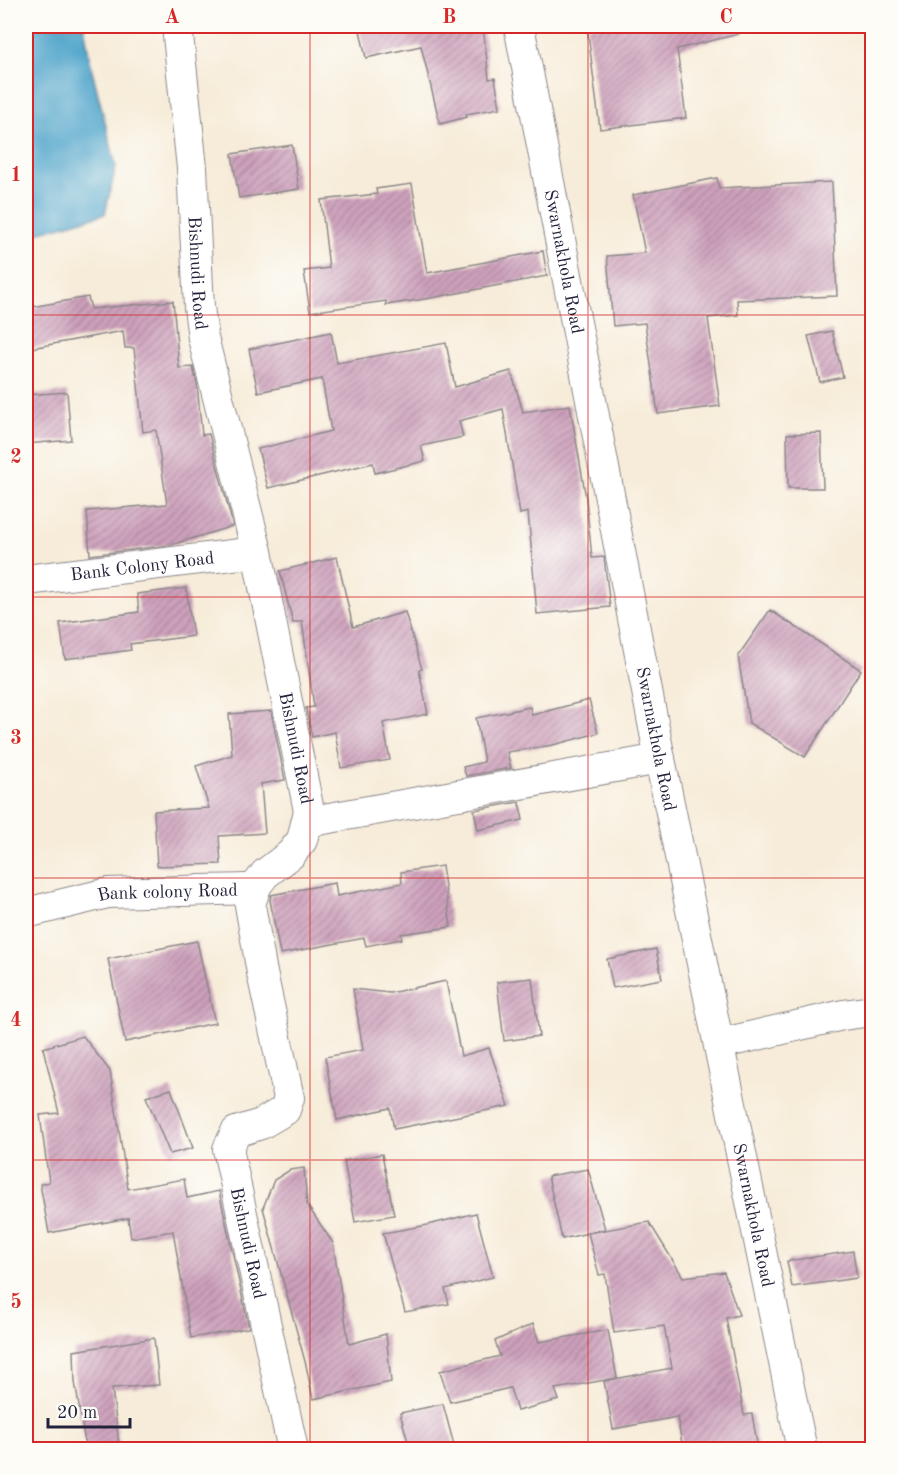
<svg xmlns="http://www.w3.org/2000/svg" width="898" height="1475" font-family="'Old Standard TT',serif">
<style>
.water{fill:#4fa4cb;stroke:#386383;stroke-width:1.5}
.building{fill:url(#building-hatch)}
.lines{fill:none;stroke-linecap:round;stroke-linejoin:round}
.minor-casing{stroke:#8c878a;stroke-width:32}
.minor{stroke:#fff;stroke-width:30}
.grid{fill:none;stroke:#d62828;stroke-width:1.5;stroke-opacity:0.55}
.labels{text-anchor:middle;stroke-width:4.5;stroke-linejoin:round;paint-order:stroke}
.street-label{font-size:18px;fill:#22223b;stroke:#fdfcf7}
.neatline{fill:none;stroke:#d62828;stroke-width:2}
.grid-label{font-size:20px;text-anchor:middle;font-weight:bold;fill:#d62828}
</style>
<defs>
<pattern id="building-hatch" width="6" height="6" patternUnits="userSpaceOnUse" patternTransform="scale(1.5)"><rect width="6" height="6" fill="#cea1bc"/><path d="M-1 1l2-2M0 6l6-6M5 7l2-2" fill="none" stroke="#a7839a"/></pattern>
</defs>
<rect width="100%" height="100%" fill="#fdfcf7"/>
<filter id="ink" filterUnits="userSpaceOnUse"><feTurbulence type="fractalNoise" baseFrequency=".0167" numOctaves="2"/><feDisplacementMap in="SourceGraphic" scale="12" xChannelSelector="R" yChannelSelector="G"/><feConvolveMatrix kernelMatrix="1 2 1 2 8 2 1 2 1" color-interpolation-filters="sRGB"/></filter>
<filter id="wash" filterUnits="userSpaceOnUse"><feTurbulence type="fractalNoise" baseFrequency=".008" numOctaves="4" result="noise"/><feDisplacementMap in="SourceGraphic" scale="24" xChannelSelector="R" yChannelSelector="G"/><feGaussianBlur stdDeviation="1.35" result="paint"/><feColorMatrix in="noise" values="0 0 0 0 0 0 0 0 0 0 0 0 0 0 0 0 0 1.4 0 .05"/><feComposite in="paint" operator="in"/></filter>
<g filter="url(#wash)">
<rect width="100%" height="100%" fill="#f7ecd9"/>
<!-- water -->
<path class="water" d="M 26,26 L 84,26 L 91,66 L 116,166 L 105,214 L 26,236 Z"/>
<g id="blocks">
<!-- building -->
<path class="building" d="M 359,26 L 483,26 L 489,79 L 495,78 L 500,108 L 466,114 L 467,117 L 440,124 L 421,46 L 366,58 Z
M 587,26 L 738,26 L 739,34 L 677,49 L 686,118 L 600,129 Z
M 292,145 L 299,189 L 239,198 L 232,154 Z
M 717,178 L 719,188 L 832,182 L 837,296 L 737,300 L 738,315 L 708,318 L 720,406 L 658,414 L 645,323 L 613,326 L 607,256 L 645,253 L 633,195 Z
M 412,184 L 427,273 L 543,251 L 547,276 L 431,298 L 386,305 L 386,301 L 310,312 L 304,271 L 329,268 L 321,200 L 377,194 L 376,189 Z
M 88,297 L 91,309 L 173,301 L 179,368 L 193,367 L 197,384 L 202,435 L 209,434 L 233,526 L 171,545 L 90,555 L 87,511 L 167,504 L 156,430 L 143,432 L 134,348 L 125,348 L 123,331 L 26,349 L 26,308 Z
M 832,331 L 843,377 L 820,382 L 808,336 Z
M 331,332 L 337,363 L 446,343 L 455,387 L 511,371 L 523,412 L 570,405 L 586,498 L 592,558 L 604,557 L 610,607 L 537,614 L 528,512 L 520,514 L 503,409 L 459,421 L 463,437 L 421,446 L 425,461 L 375,473 L 373,463 L 268,488 L 258,449 L 331,431 L 322,379 L 258,392 L 249,349 Z
M 67,392 L 71,440 L 26,444 L 26,395 Z
M 821,433 L 823,488 L 788,488 L 787,434 Z
M 337,557 L 353,627 L 405,612 L 422,669 L 419,670 L 428,714 L 383,723 L 390,760 L 341,768 L 335,732 L 312,737 L 306,708 L 314,707 L 302,621 L 293,623 L 280,571 Z
M 186,588 L 193,636 L 130,644 L 131,650 L 65,659 L 60,623 L 139,612 L 137,594 Z
M 770,610 L 861,670 L 805,757 L 749,723 L 738,656 Z
M 589,700 L 598,733 L 553,745 L 507,752 L 511,768 L 466,776 L 463,767 L 484,762 L 476,718 L 530,707 L 532,715 Z
M 271,711 L 285,780 L 261,784 L 265,833 L 219,836 L 221,864 L 157,866 L 154,811 L 209,808 L 196,766 L 232,755 L 229,714 Z
M 519,802 L 523,820 L 478,830 L 474,810 Z
M 442,866 L 451,927 L 401,934 L 402,939 L 366,946 L 364,938 L 280,954 L 270,900 L 271,895 L 335,883 L 337,896 L 402,883 L 401,872 Z
M 197,941 L 215,1023 L 125,1042 L 108,959 Z
M 656,949 L 662,979 L 613,988 L 607,959 Z
M 532,978 L 539,1036 L 504,1041 L 497,982 Z
M 446,981 L 461,1056 L 489,1048 L 509,1106 L 394,1129 L 390,1108 L 337,1120 L 325,1057 L 363,1050 L 353,989 L 390,993 Z
M 83,1036 L 110,1071 L 128,1189 L 184,1179 L 187,1198 L 219,1191 L 249,1328 L 191,1338 L 173,1231 L 131,1238 L 128,1218 L 49,1233 L 40,1184 L 49,1182 L 40,1115 L 59,1113 L 43,1048 Z
M 171,1089 L 193,1148 L 170,1154 L 146,1097 Z
M 382,1154 L 394,1215 L 355,1222 L 344,1161 Z
M 304,1168 L 307,1205 L 333,1243 L 349,1344 L 386,1334 L 391,1382 L 313,1399 L 306,1365 L 263,1208 L 274,1180 L 290,1170 Z
M 588,1169 L 605,1229 L 562,1239 L 548,1176 Z
M 476,1213 L 493,1277 L 445,1289 L 449,1304 L 405,1312 L 383,1233 L 428,1225 Z
M 649,1222 L 683,1277 L 724,1272 L 739,1315 L 726,1318 L 744,1415 L 752,1414 L 758,1449 L 683,1449 L 677,1417 L 613,1429 L 604,1381 L 672,1368 L 664,1326 L 614,1333 L 605,1274 L 599,1275 L 588,1233 Z
M 853,1251 L 857,1278 L 792,1287 L 787,1261 Z
M 533,1324 L 539,1342 L 608,1330 L 617,1378 L 555,1389 L 559,1400 L 517,1411 L 510,1388 L 450,1402 L 440,1371 L 500,1356 L 495,1341 Z
M 154,1338 L 159,1385 L 112,1388 L 119,1445 L 86,1449 L 75,1382 L 74,1351 Z
M 443,1404 L 455,1449 L 410,1449 L 400,1413 Z"/>
</g>
</g>
<g filter="url(#ink)">
<use href="#blocks" fill-opacity="0" stroke="#8c878a" stroke-width="1.5"/>
<g class="lines">
<!-- minor casing -->
<g class="minor-casing">
<g id="minor">
<path id="s1" d="M 177,26 L 192,168 L 199,307 L 203,338 L 257,552 L 309,811 L 302,840 L 291,854 L 265,874 L 256,886 L 250,905 L 262,973 L 289,1098 L 285,1110 L 261,1124 L 236,1132 L 228,1149 L 293,1450"/>
<path id="s2" d="M 519,26 L 660,759 L 802,1450"/>
<path id="s3" d="M 26,580 L 257,552"/>
<path d="M 307,822 L 660,759"/>
<path id="s4" d="M 26,913 L 108,893 L 255,889 L 199,890"/>
<path d="M 719,1044 L 843,1015 L 872,1011"/>
</g>
</g>
<!-- minor -->
<use href="#minor" class="minor"/>
</g>
</g>
<!-- grid -->
<path class="grid" d="M 310,26 L 310,1450M 588,26 L 588,1450M 26,315 L 872,315M 26,597 L 872,597M 26,878 L 872,878M 26,1160 L 872,1160"/>
<g class="labels">
<!-- street labels -->
<g class="street-label">
<text dy="6" stroke="none"><textPath href="#s2" startOffset="240">Swarnakhola Road</textPath></text>
<text dy="6" stroke="none"><textPath href="#s1" startOffset="248">Bishnudi Road</textPath></text>
<text dy="6" stroke="none"><textPath href="#s3" startOffset="117">Bank Colony Road</textPath></text>
<text dy="6" stroke="none"><textPath href="#s2" startOffset="726">Swarnakhola Road</textPath></text>
<text dy="6" stroke="none"><textPath href="#s1" startOffset="734">Bishnudi Road</textPath></text>
<text dy="6" stroke="none"><textPath href="#s4" startOffset="144">Bank colony Road</textPath></text>
<text dy="6" stroke="none"><textPath href="#s2" startOffset="1212">Swarnakhola Road</textPath></text>
<text dy="6" stroke="none"><textPath href="#s1" startOffset="1292">Bishnudi Road</textPath></text>
</g>
</g>
<!-- margin -->
<rect width="898" height="1475" fill="none" stroke="#fdfcf7" stroke-width="66"/>
<!-- scale -->
<path d="M48 1418v9h82v-9" fill="none" stroke="#22223b" stroke-width="3"/>
<text x="57" y="1418" font-size="18" fill="#22223b" stroke="#fdfcf7" stroke-width="4.5" paint-order="stroke">20 m</text>
<rect x="33" y="33" width="832" height="1409" class="neatline"/>
<g class="grid-label">
<text x="172" y="23">A</text>
<text x="449" y="23">B</text>
<text x="726" y="23">C</text>
<text x="16" y="181">1</text>
<text x="16" y="463">2</text>
<text x="16" y="744">3</text>
<text x="16" y="1026">4</text>
<text x="16" y="1308">5</text>
</g>
</svg>
